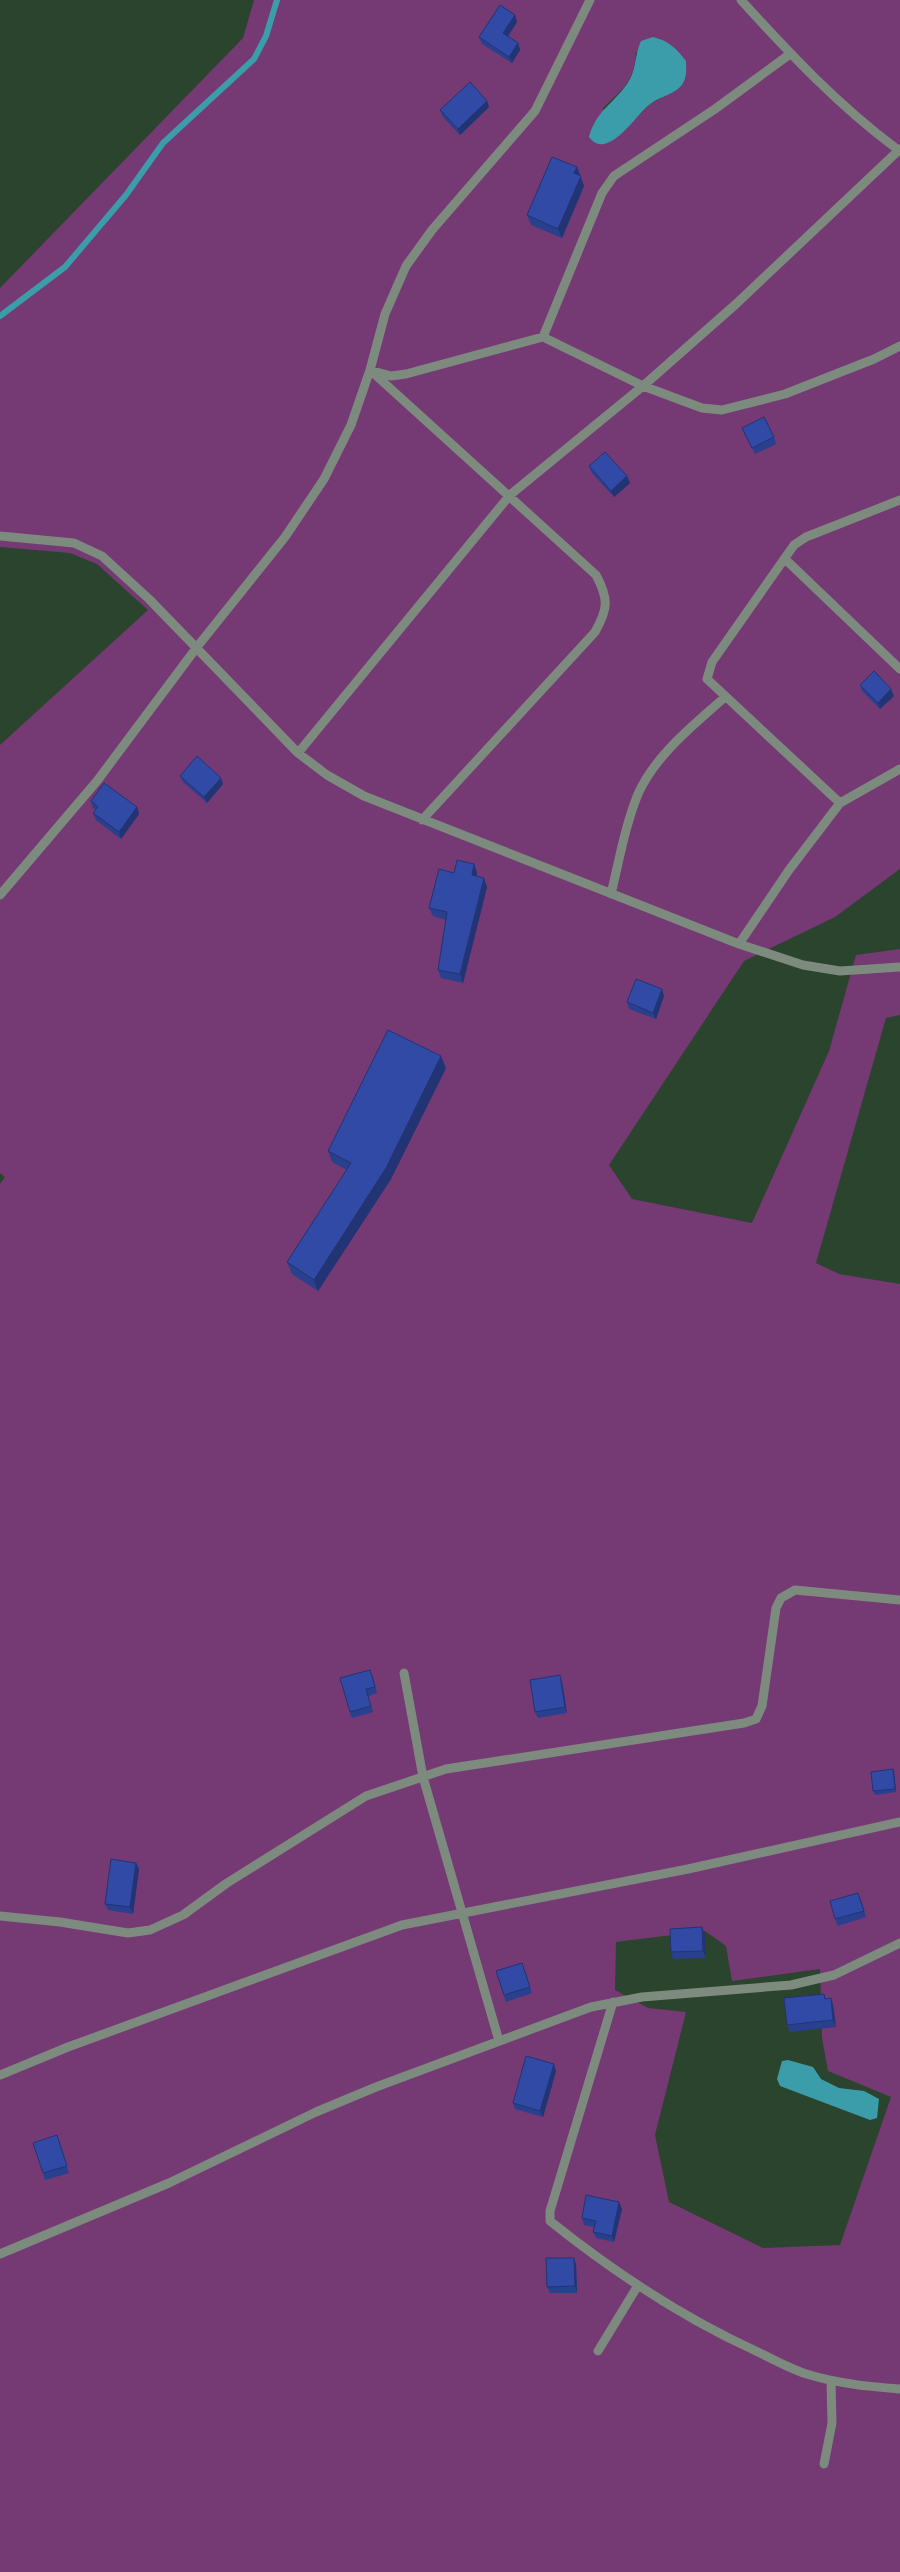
<svg xmlns="http://www.w3.org/2000/svg" width="900" height="2572" font-family="'Space Grotesk',sans-serif">
<style>
.green{fill:#753974;fill-rule:evenodd}
.water{fill:#3c9daa}
.lines{fill:none;stroke-linecap:round;stroke-linejoin:round}
.stream{stroke:#3c9daa;stroke-width:6}
.minor{stroke:#7d8a7e;stroke-width:9}
.wall{fill:#29408e}
.shaded-wall{fill:#223474}
.building{fill:#304aa5;stroke:#223474}
</style>
<rect width="100%" height="100%" fill="#2a442d"/>
<!-- green -->
<path class="green" d="M 254,0 L 900,0 L 900,869 L 835,917 L 744,961 L 609,1165 L 632,1199 L 752,1223 L 829,1051 L 856,955 L 900,949 L 900,1015 L 886,1018 L 816,1263 L 839,1274 L 900,1284 L 900,2572 L 0,2572 L 0,1184 L 5,1177 L 0,1173 L 0,745 L 148,610 L 97,564 L 70,553 L 0,547 L 0,288 L 243,38 ZM 636,52 L 677,89 L 650,104 L 616,138 L 603,108 C 623,89 635,81 636,52 ZM 705,1931 L 726,1946 L 732,1981 L 820,1969 L 822,2038 L 828,2071 L 891,2097 L 840,2245 L 763,2248 L 669,2202 L 655,2135 L 686,2012 L 648,2008 L 615,1990 L 616,1942 Z"/>
<!-- water -->
<path class="water" d="M 653,37 C 669,41 676,48 686,61 C 686,67 687,75 684,81 C 679,94 659,96 649,105 C 636,115 607,162 589,137 C 596,111 613,104 627,84 C 637,70 634,56 641,41 Z
M 788,2060 L 813,2067 L 821,2079 L 839,2088 L 864,2091 L 879,2099 L 877,2118 L 870,2120 L 780,2086 L 777,2079 L 782,2061 Z"/>
<g class="lines">
<!-- stream -->
<path class="stream" d="M 0,316 L 65,267 L 126,195 L 163,143 L 254,59 L 266,36 L 277,0"/>
<!-- minor -->
<path class="minor" d="M 741,0 C 790,54 839,106 897,149
M 543,337 L 602,193 L 614,176 L 715,109 L 790,54
M 370,370 L 596,575 C 609,599 608,609 595,632 L 422,820
M 373,371 L 391,376 L 406,374 L 543,337 L 643,386 L 702,408 L 722,410 L 785,394 L 874,359 L 900,346
M 0,536 L 74,543 L 102,556 L 149,599 L 298,753 L 327,775 L 364,796 L 739,944 L 803,965 L 840,971 L 900,967
M 785,559 L 900,669
M 298,753 L 510,495 L 643,386 L 736,304 L 900,149
M 840,803 L 707,679 L 712,662 L 794,545 L 806,537 L 900,500
M 611,894 C 619,861 625,826 638,794 C 656,754 694,725 725,697
M 0,895 L 97,781 L 197,647 L 285,537 L 324,479 L 351,425 L 370,370 L 385,314 L 406,266 L 432,230 L 535,111 L 590,0
M 739,944 L 789,870 L 840,803 L 900,769
M 404,1673 L 423,1777 L 499,2041
M 0,1916 L 60,1922 L 128,1933 L 150,1930 L 183,1915 L 227,1883 L 366,1796 L 446,1769 L 744,1723 L 756,1719 L 762,1706 L 776,1608 L 781,1598 L 795,1590 L 900,1600
M 613,2002 L 550,2211 L 550,2221 C 615,2273 683,2318 758,2352 C 775,2360 792,2370 810,2375 C 840,2384 870,2387 900,2389
M 0,2075 L 68,2047 L 402,1925 L 688,1869 L 900,1822
M 0,2254 L 169,2183 L 316,2112 L 376,2087 L 591,2007 L 642,1997 L 791,1985 L 834,1975 L 900,1943
M 598,2351 L 637,2287
M 824,2464 L 832,2423 L 831,2381"/>
</g>
<!-- wall -->
<path class="wall" d="M 515,15 L 517,22 L 508,37 L 518,43 L 520,50 L 512,63 L 482,44 L 479,37 Z
M 487,101 L 489,107 L 460,135 L 443,117 L 440,110 Z
M 577,167 L 584,186 L 562,238 L 531,225 L 527,215 Z
M 742,428 L 774,437 L 776,444 L 755,454 Z
M 589,466 L 627,476 L 630,483 L 614,497 L 592,473 Z
M 860,685 L 894,696 L 880,709 L 862,691 Z
M 180,776 L 223,784 L 207,803 L 183,782 Z
M 91,801 L 137,807 L 139,814 L 121,839 L 96,820 L 93,813 L 96,810 L 93,808 Z
M 474,864 L 477,873 L 476,876 L 487,887 L 463,983 L 441,978 L 438,970 L 446,920 L 433,916 L 429,908 L 454,873 Z
M 664,996 L 656,1019 L 629,1009 L 627,1002 Z
M 446,1068 L 391,1179 L 318,1291 L 292,1274 L 287,1262 L 347,1170 L 332,1162 L 328,1151 Z
M 560,1675 L 562,1682 L 567,1713 L 538,1718 L 535,1712 Z
M 373,1676 L 377,1693 L 368,1696 L 373,1712 L 352,1718 L 350,1712 Z
M 893,1769 L 894,1772 L 896,1792 L 875,1795 L 873,1791 Z
M 136,1863 L 139,1869 L 133,1914 L 108,1910 L 105,1904 Z
M 861,1899 L 866,1917 L 838,1926 L 835,1919 Z
M 705,1934 L 706,1958 L 673,1959 L 671,1952 Z
M 522,1963 L 532,1993 L 506,2002 L 496,1971 Z
M 824,1994 L 826,1999 L 831,1998 L 833,2005 L 836,2027 L 790,2032 L 787,2025 Z
M 556,2071 L 543,2117 L 515,2109 L 513,2103 Z
M 57,2135 L 69,2173 L 45,2180 L 43,2173 Z
M 622,2209 L 614,2242 L 596,2238 L 593,2232 L 594,2227 L 584,2225 L 582,2218 Z
M 576,2264 L 577,2293 L 550,2293 L 547,2287 Z"/>
<!-- shaded-wall -->
<path class="shaded-wall" d="M 515,15 L 517,22 L 505,40 L 503,33 Z
M 518,43 L 520,50 L 512,63 L 509,57 Z
M 487,101 L 489,107 L 460,135 L 458,129 Z
M 577,167 L 584,186 L 562,238 L 558,229 L 574,173 Z
M 627,476 L 630,483 L 614,497 L 611,491 Z
M 891,689 L 894,696 L 880,709 L 878,703 Z
M 221,778 L 223,784 L 207,803 L 204,797 Z
M 137,807 L 139,814 L 121,839 L 119,832 Z
M 474,864 L 477,873 L 475,884 L 472,875 Z
M 484,878 L 487,887 L 463,983 L 460,974 Z
M 662,989 L 664,996 L 656,1019 L 653,1013 Z
M 441,1056 L 446,1068 L 391,1179 L 318,1291 L 314,1280 Z
M 560,1675 L 562,1682 L 567,1713 L 565,1707 Z
M 893,1769 L 894,1772 L 896,1792 L 895,1789 Z
M 136,1863 L 139,1869 L 133,1914 L 130,1907 Z
M 702,1927 L 705,1934 L 706,1958 L 703,1951 Z
M 831,1998 L 833,2005 L 836,2027 L 833,2020 Z
M 554,2064 L 556,2071 L 543,2117 L 540,2111 Z
M 619,2202 L 622,2209 L 614,2242 L 612,2236 Z
M 574,2258 L 576,2264 L 577,2293 L 575,2286 Z"/>
<!-- building -->
<path class="building" d="M 500,5 L 515,15 L 503,33 L 518,43 L 509,57 L 479,37 Z
M 470,82 L 487,101 L 458,129 L 440,110 Z
M 552,157 L 577,167 L 574,173 L 581,176 L 558,229 L 527,215 Z
M 764,417 L 774,437 L 752,448 L 742,428 Z
M 605,452 L 627,476 L 611,491 L 589,466 Z
M 874,671 L 891,689 L 878,703 L 860,685 Z
M 197,756 L 221,778 L 204,797 L 180,776 Z
M 104,783 L 137,807 L 119,832 L 93,813 L 98,807 L 91,801 Z
M 457,860 L 474,864 L 472,875 L 484,878 L 460,974 L 438,970 L 447,912 L 429,908 L 439,869 L 454,873 Z
M 636,979 L 662,989 L 653,1013 L 627,1002 Z
M 388,1030 L 441,1056 L 386,1168 L 314,1280 L 287,1262 L 351,1163 L 328,1151 Z
M 370,1670 L 375,1687 L 366,1689 L 371,1706 L 350,1712 L 340,1678 Z
M 560,1675 L 565,1707 L 535,1712 L 530,1680 Z
M 893,1769 L 895,1789 L 873,1791 L 871,1772 Z
M 111,1859 L 136,1863 L 130,1907 L 105,1904 Z
M 858,1893 L 864,1911 L 835,1919 L 830,1901 Z
M 702,1927 L 703,1951 L 671,1952 L 670,1929 Z
M 522,1963 L 530,1987 L 504,1995 L 496,1971 Z
M 824,1994 L 825,1999 L 831,1998 L 833,2020 L 787,2025 L 784,1998 Z
M 526,2056 L 554,2064 L 540,2111 L 513,2103 Z
M 57,2135 L 67,2166 L 43,2173 L 33,2143 Z
M 586,2195 L 619,2202 L 612,2236 L 593,2232 L 596,2221 L 582,2218 Z
M 546,2258 L 574,2258 L 575,2286 L 547,2287 Z"/>
</svg>
